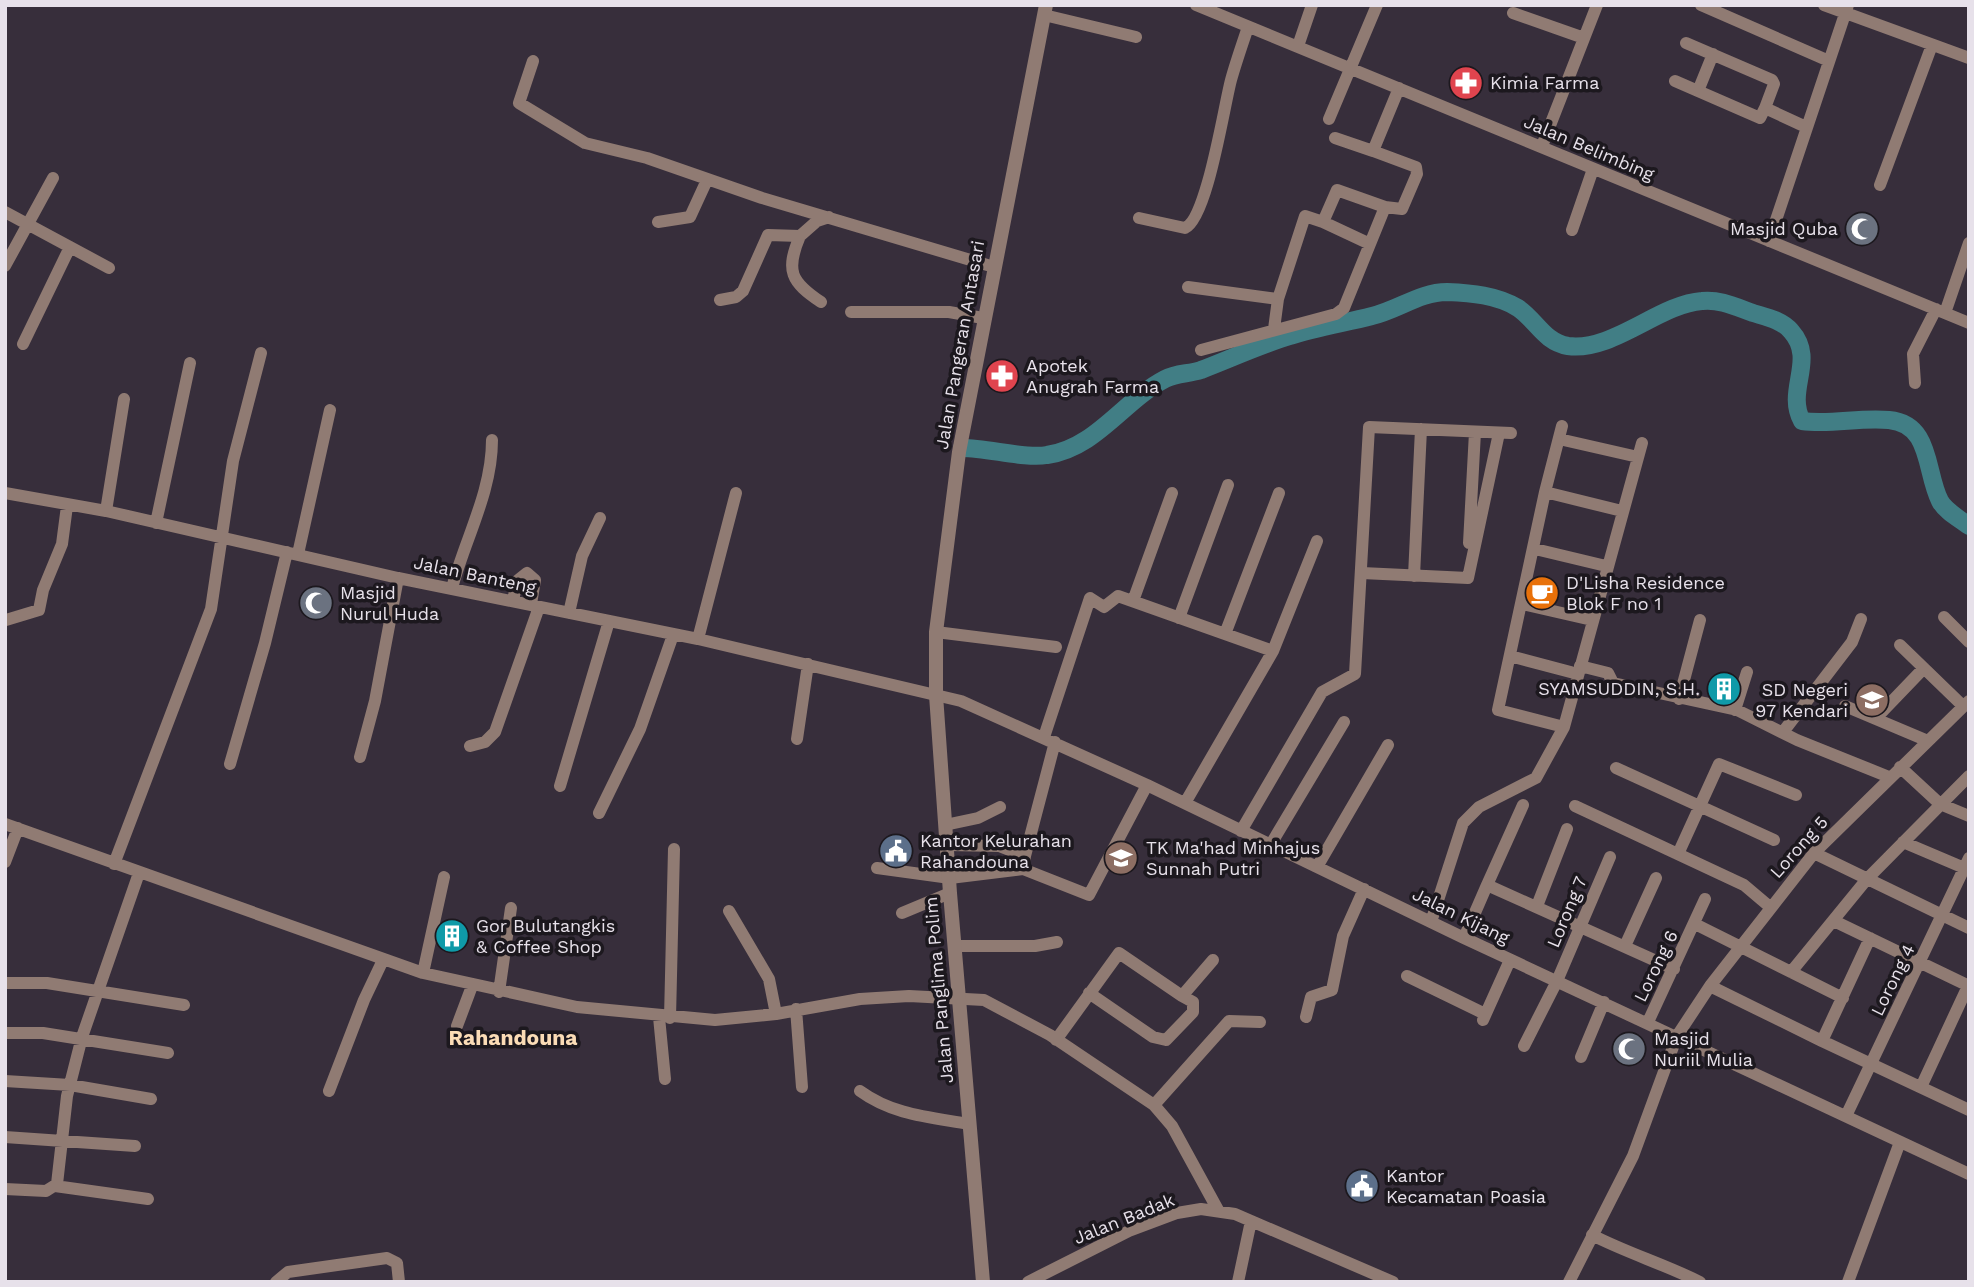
<svg xmlns="http://www.w3.org/2000/svg" width="1974" height="1287" font-family="'Work Sans',sans-serif">
<style>
.lines{fill:none;stroke-linecap:round;stroke-linejoin:round}
.river{stroke:#417e85;stroke-width:18}
.minor{stroke:#907b73;stroke-width:12}
.tertiary{stroke:#907b73;stroke-width:14}
.labels{text-anchor:middle;stroke-width:7;stroke-linejoin:round;paint-order:stroke}
.poi-label{font-size:18px;fill:#e7e1ea;stroke:#1c181e;text-anchor:start}
.street-label{font-size:18px;fill:#e7e1ea;stroke:#1c181e}
.quarter-label{font-size:21px;font-weight:bold;fill:#fbdcb6;stroke:#1c181e}
</style>
<rect width="100%" height="100%" fill="#372e3b"/>
<g class="lines">
<!-- river -->
<path class="river" d="M 962,448 C 988,448 1025,459 1047,455 C 1096,448 1123,401 1165,379 C 1176,373 1189,374 1201,370 C 1230,359 1260,345 1290,336 C 1317,327 1345,323 1372,316 C 1398,310 1420,292 1447,292 C 1471,293 1497,295 1518,308 C 1536,320 1544,342 1568,346 C 1613,352 1659,304 1702,301 C 1720,299 1736,307 1753,313 C 1766,317 1782,320 1791,331 C 1817,360 1785,390 1802,421 C 1831,425 1860,417 1889,420 C 1932,424 1925,472 1940,501 C 1945,511 1960,519 1969,526"/>
<!-- minor -->
<path class="minor" d="M 1196,5 L 1969,323
M 1701,5 L 1829,61
M 1824,5 L 1969,58
M 1513,13 L 1584,38
M 1044,15 L 1136,37
M 1686,43 L 1772,80 L 1774,84 L 1765,108
M 1298,46 L 1312,5
M 533,61 L 519,103 L 585,143 L 647,158 L 762,198 L 994,267
M 1675,81 L 1760,118 L 1765,108 L 1806,127
M 1698,91 L 1713,54
M 1329,119 L 1377,5
M 1335,138 L 1373,151
M 1542,146 L 1597,5
M 1880,185 L 1932,45
M 5,212 L 109,268
M 1139,218 L 1185,228 C 1207,219 1224,106 1231,80 C 1236,62 1242,45 1248,27
M 658,222 L 690,217 L 707,180
M 1323,222 L 1370,244
M 1572,230 L 1593,169
M 800,236 C 785,271 791,282 821,302
M 1769,241 L 1848,5
M 5,266 L 53,178
M 1188,287 L 1278,299 L 1305,216 L 1323,222 L 1337,190 L 1385,207
M 720,300 L 736,297 L 743,291 L 768,235 L 800,236 L 817,221 L 829,217
M 851,312 L 949,312 L 983,318
M 1945,313 L 1969,243
M 1274,329 L 1278,299
M 23,344 L 70,247
M 1201,350 L 1336,314 L 1344,308 L 1385,207 L 1402,209 L 1417,174 L 1416,167 L 1373,151 L 1399,88
M 1915,383 L 1913,354 L 1936,309
M 1559,439 L 1638,457
M 1545,492 L 1562,426
M 5,493 L 106,511 L 398,578 L 698,639 L 961,701 L 1147,785 L 1464,938 L 1969,1174
M 106,511 L 124,399
M 156,523 L 190,363
M 1469,543 L 1475,432
M 1535,549 L 1606,566
M 298,554 L 330,410
M 1362,573 L 1468,578
M 1414,576 L 1421,429
M 1468,578 L 1499,433
M 452,588 C 465,539 492,492 492,440
M 513,601 L 517,581 L 527,573 L 535,580 L 531,604
M 1133,601 L 1172,493
M 1523,604 L 1592,620
M 569,613 L 582,556 L 600,518
M 1944,617 L 1969,642
M 1179,618 L 1228,485
M 6,620 L 39,610 L 43,590 L 62,544 L 67,506
M 936,632 L 1056,647
M 1225,634 L 1279,493
M 698,639 L 736,493
M 1900,645 L 1963,706
M 1510,656 L 1578,674
M 1580,666 L 1608,673 L 1613,683 L 1737,710 L 1797,740 L 1889,777
M 1679,699 L 1700,620
M 1845,706 L 1928,741
M 1735,710 L 1747,672
M 1876,718 L 1924,668
M 1564,727 L 1498,710 L 1545,492 L 1622,511
M 1783,732 L 1852,642 L 1861,619
M 1044,737 L 1090,598 L 1104,607 L 1118,596 L 1273,651
M 797,739 L 808,664
M 470,746 L 485,742 L 495,732 L 539,607
M 360,757 L 375,701 L 398,578
M 230,764 L 265,643 L 287,552
M 1900,767 L 1940,804 L 1969,816
M 1616,768 L 1774,840
M 560,786 L 609,621
M 1185,803 L 1273,651 L 1317,541
M 1575,806 L 1744,885 L 1770,907
M 599,813 L 640,729 L 673,635
M 5,824 L 423,973 L 577,1007 L 715,1020 L 776,1014 L 860,999 L 909,996 L 984,1000 L 1050,1035 L 1154,1105 L 1172,1126 L 1218,1210
M 945,825 L 978,818 L 1000,807
M 1241,831 L 1322,692 L 1355,674 L 1369,427 L 1511,433
M 1903,842 L 1969,870
M 1271,844 L 1344,722
M 948,845 L 999,846 L 1025,856 L 1023,869 L 1089,895 L 1147,785
M 1814,853 L 1969,928
M 1678,854 L 1719,764 L 1796,795
M 1025,856 L 1055,742
M 5,862 L 18,828
M 114,864 L 211,609 L 233,461 L 261,353
M 1317,867 L 1388,745
M 877,868 L 950,878 L 1023,869
M 1487,885 L 1523,805
M 1537,906 L 1567,829
M 729,911 L 769,979 L 776,1014
M 902,913 L 950,893
M 1834,921 L 1969,986
M 1431,922 L 1463,823 L 1479,807 L 1536,778 L 1564,727 L 1642,443
M 1695,924 L 1843,998
M 1464,938 L 1487,885 L 1674,969
M 1870,938 L 1822,1041 L 1969,1110
M 954,946 L 1035,946 L 1057,942
M 1625,946 L 1656,878
M 1791,972 L 1867,879 L 1969,776
M 423,973 L 444,877
M 1407,976 L 1485,1014
M 5,983 L 47,983 L 184,1005
M 1710,986 L 1822,1041
M 499,992 L 511,908
M 1089,993 L 1153,1037 L 1166,1040 L 1193,1012 L 1193,1002 L 1182,996
M 796,1009 L 802,1087
M 659,1017 L 665,1079
M 1306,1017 L 1311,997 L 1332,990 L 1343,936 L 1364,889
M 670,1018 L 674,849
M 1483,1020 L 1510,960
M 1648,1022 L 1705,899
M 457,1026 L 472,986
M 5,1033 L 43,1033 L 168,1053
M 1056,1040 L 1119,953 L 1182,996 L 1213,960
M 1524,1046 L 1557,981 L 1610,857
M 1581,1057 L 1604,1002
M 5,1081 L 70,1085 L 151,1099
M 1921,1087 L 1968,986
M 329,1091 L 364,1000 L 383,960
M 860,1091 C 893,1115 929,1117 969,1124
M 1154,1105 L 1229,1021 L 1260,1022
M 1846,1116 L 1969,858
M 5,1137 L 135,1146
M 55,1186 L 148,1199
M 5,1189 L 46,1191 L 57,1184 L 67,1096 L 82,1037 L 139,873
M 1592,1235 C 1627,1253 1664,1264 1700,1282
M 276,1282 L 288,1272 L 387,1258 L 397,1263 L 399,1282
M 1028,1282 L 1129,1231 L 1177,1213 L 1201,1209 L 1235,1214 L 1393,1282
M 1238,1282 L 1251,1221
M 1569,1282 L 1633,1156 L 1677,1036 L 1710,986 L 1814,853 L 1969,701
M 1848,1282 L 1900,1142"/>
<!-- tertiary -->
<path class="tertiary" d="M 983,1282 L 950,893 L 936,695 L 936,632 L 959,452 L 1046,5"/>
</g>
<!-- icons -->
<defs>
<g id="pharmacy-disc" transform="scale(1.75)"><circle r="9.5" fill="#e0444e" stroke="#1c181e"/><path d="M-2-6h4v4h4v4h-4v4h-4v-4h-4v-4h4Z" fill="#fff"/></g>
<g id="mosque-disc" transform="scale(1.75)"><circle r="9.5" fill="#6b7280" stroke="#1c181e"/><path d="M3.5-4.9A6 6 0 1 0 3.5 4.9A5 5 0 1 1 3.5-4.9Z" fill="#fff"/></g>
<g id="cafe-disc" transform="scale(1.75)"><circle r="9.5" fill="#e8710a" stroke="#1c181e"/><path d="M-5.5-4.5H6V0H3Q3 3.5 0 3.5H-2.5Q-5.5 3.5-5.5 0ZM3-3.2v2h1.7v-2ZM-6 4.5H4V6H-6Z" fill="#fff"/></g>
<g id="building-disc" transform="scale(1.75)"><circle r="9.5" fill="#0f9aa8" stroke="#1c181e"/><path d="M-4-6H4V6H1V3H-1V6H-4ZM-2.5-4.3h1.7v1.8h-1.7ZM.8-4.3h1.7v1.8H.8ZM-2.5-1h1.7V.8h-1.7ZM.8-1h1.7V.8H.8Z" fill="#fff"/></g>
<g id="school-disc" transform="scale(1.75)"><circle r="9.5" fill="#8d6e63" stroke="#1c181e"/><path d="M0-5L7-2L0 1L-7-2ZM-4 1L0 2.5L4 1V4Q0 6-4 4Z" fill="#fff"/></g>
<g id="civic-disc" transform="scale(1.75)"><circle r="9.5" fill="#5c6f8a" stroke="#1c181e"/><path d="M-.6-6.5H3V-4.5H.6V-3L4-1V1h2V6H-6V1h2V-1L-.6-3ZM-1.2 2.5V6h2.4V2.5Z" fill="#fff"/></g>
</defs>
<g fill-rule="evenodd">
<use href="#pharmacy-disc" x="1466" y="83"/>
<use href="#mosque-disc" x="1862" y="229"/>
<use href="#pharmacy-disc" x="1002" y="376"/>
<use href="#cafe-disc" x="1542" y="593"/>
<use href="#mosque-disc" x="316" y="603"/>
<use href="#building-disc" x="1724" y="689"/>
<use href="#school-disc" x="1872" y="700"/>
<use href="#civic-disc" x="896" y="851"/>
<use href="#school-disc" x="1121" y="858"/>
<use href="#building-disc" x="452" y="936"/>
<use href="#mosque-disc" x="1629" y="1049"/>
<use href="#civic-disc" x="1362" y="1186"/>
</g>
<g class="labels">
<!-- poi labels -->
<g class="poi-label">
<text x="1490" y="89">Kimia Farma</text>
<text x="1838" y="235" text-anchor="end">Masjid Quba</text>
<text x="1026" y="372">Apotek<tspan x="1026" dy="21">Anugrah Farma</tspan></text>
<text x="1566" y="589">D'Lisha Residence<tspan x="1566" dy="21">Blok F no 1</tspan></text>
<text x="340" y="599">Masjid<tspan x="340" dy="21">Nurul Huda</tspan></text>
<text x="1700" y="695" text-anchor="end">SYAMSUDDIN, S.H.</text>
<text x="1848" y="696" text-anchor="end">SD Negeri<tspan x="1848" dy="21">97 Kendari</tspan></text>
<text x="920" y="847">Kantor Kelurahan<tspan x="920" dy="21">Rahandouna</tspan></text>
<text x="1146" y="854">TK Ma'had Minhajus<tspan x="1146" dy="21">Sunnah Putri</tspan></text>
<text x="476" y="932">Gor Bulutangkis<tspan x="476" dy="21">&amp; Coffee Shop</tspan></text>
<text x="1654" y="1045">Masjid<tspan x="1654" dy="21">Nuriil Mulia</tspan></text>
<text x="1386" y="1182">Kantor<tspan x="1386" dy="21">Kecamatan Poasia</tspan></text>
</g>
<!-- street labels -->
<g class="street-label">
<text transform="translate(1589 148) rotate(23)" y="6">Jalan Belimbing</text>
<text transform="translate(960 345) rotate(-80)" y="6">Jalan Pangeran Antasari</text>
<text transform="translate(475 575) rotate(12)" y="6">Jalan Banteng</text>
<text transform="translate(1799 847) rotate(-48)" y="6">Lorong 5</text>
<text transform="translate(1567 912) rotate(-67)" y="6">Lorong 7</text>
<text transform="translate(1461 916) rotate(26)" y="6">Jalan Kijang</text>
<text transform="translate(1656 966) rotate(-64)" y="6">Lorong 6</text>
<text transform="translate(1893 980) rotate(-64)" y="6">Lorong 4</text>
<text transform="translate(939 990) rotate(-95)" y="6">Jalan Panglima Polim</text>
<text transform="translate(1124 1219) rotate(-22)" y="6">Jalan Badak</text>
</g>
<!-- quarter labels -->
<g class="quarter-label">
<text x="513" y="1045">Rahandouna</text>
</g>
</g>
<!-- border -->
<rect width="1974" height="1287" fill="none" stroke="#e7e1ea" stroke-width="14"/>
</svg>
